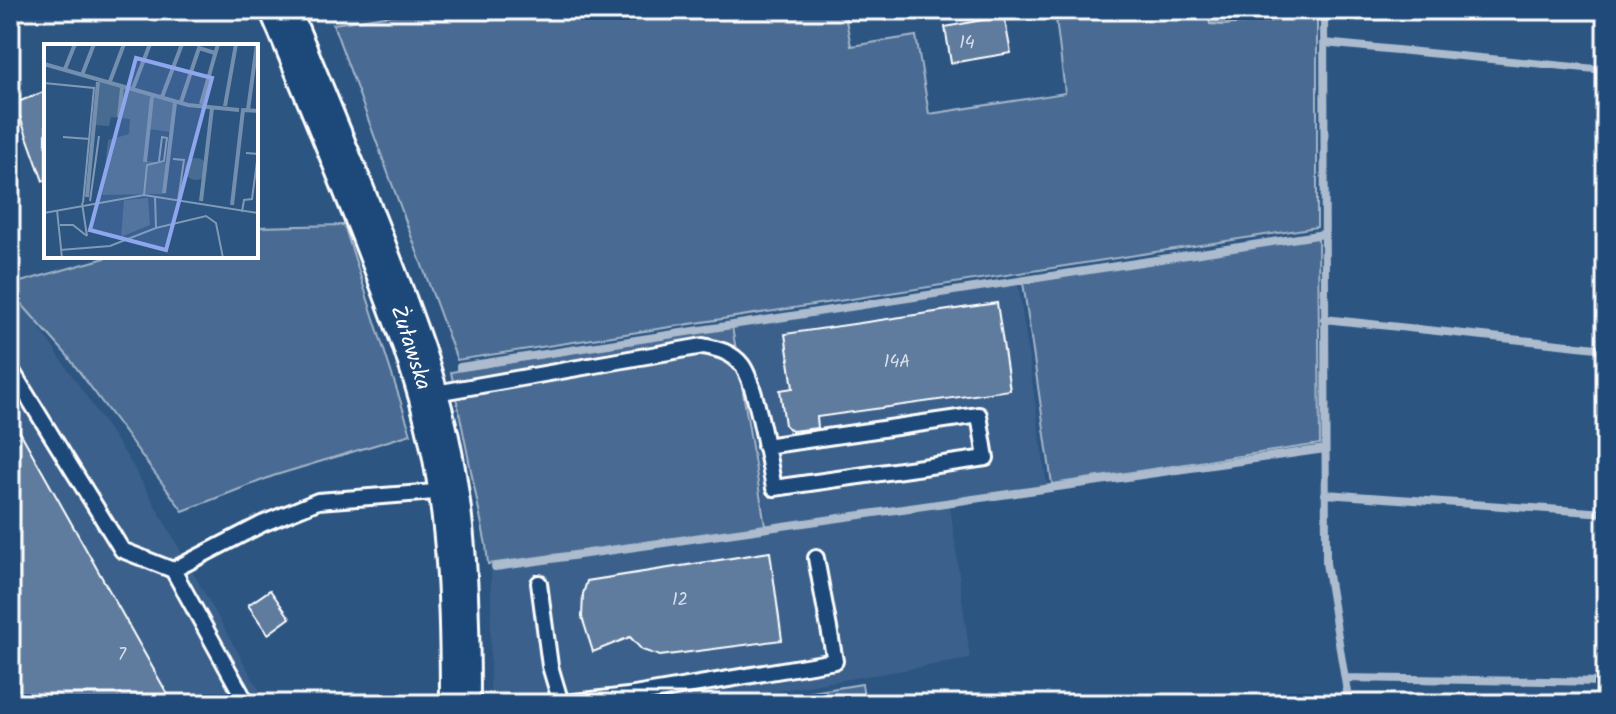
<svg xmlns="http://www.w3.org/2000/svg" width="1616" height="714" font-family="Kalam,sans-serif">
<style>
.built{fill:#3b618b}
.green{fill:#486b92;stroke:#a4b5c8;stroke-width:2}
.water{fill:#748fad;stroke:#acbcce;stroke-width:2}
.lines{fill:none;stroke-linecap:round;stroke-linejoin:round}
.stream{stroke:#acbcce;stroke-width:8}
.building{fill:#5e7c9f;stroke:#fff;stroke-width:2}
.lane-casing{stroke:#fff;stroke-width:20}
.secondary-casing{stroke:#fff;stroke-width:44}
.lane{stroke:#1f4a7a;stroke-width:14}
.secondary{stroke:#1f4a7a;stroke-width:38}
.labels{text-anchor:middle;stroke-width:8;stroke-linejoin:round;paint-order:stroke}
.number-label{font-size:18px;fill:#d7dee7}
.street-label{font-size:22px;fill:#fff;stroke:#1f4a7a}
.inset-river{fill:none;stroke:#748fad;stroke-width:4}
.inset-road{fill:none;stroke:#8099b4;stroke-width:2}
.view{fill:#8ea6ec;fill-opacity:0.15;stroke:#8ea6ec;stroke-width:4}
.inset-edge{fill:none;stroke:#fff;stroke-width:4}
</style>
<rect width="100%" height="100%" fill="#2c5582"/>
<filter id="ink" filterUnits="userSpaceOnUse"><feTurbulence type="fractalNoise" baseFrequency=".0125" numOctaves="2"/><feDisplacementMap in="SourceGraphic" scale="16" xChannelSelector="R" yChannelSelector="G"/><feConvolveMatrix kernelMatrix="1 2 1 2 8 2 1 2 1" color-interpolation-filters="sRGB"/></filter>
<g filter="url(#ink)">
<!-- built -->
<path class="built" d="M 1018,282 L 1047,486 L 767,524 L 734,326 Z
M 10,284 L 130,461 L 267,704 L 10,704 Z
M 950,505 L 970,659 L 696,704 L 490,704 L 491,571 Z"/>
<!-- green -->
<path class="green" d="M 424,10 L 844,10 L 851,46 L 916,36 L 929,114 L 1065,93 L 1055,10 L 1317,10 L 1317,227 L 457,360 L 333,24 Z
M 344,225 L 411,434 L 273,476 L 183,511 L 66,354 L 10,291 L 10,285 L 112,256 L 256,256 L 256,227 Z
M 1318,237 L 1320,444 L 1052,484 L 1023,282 Z
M 732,326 L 765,525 L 488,564 L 486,545 L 451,372 Z
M 862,684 L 865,704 L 739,704 Z"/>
<!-- water -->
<path class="water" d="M 1207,10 L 1276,10 L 1277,18 L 1271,21 L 1223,25 L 1210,24 Z"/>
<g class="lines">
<!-- stream -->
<path class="stream" d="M 1324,10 L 1326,563 L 1349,704
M 1324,43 L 1606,70
M 1324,319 L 1606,349
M 460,367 L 1324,234
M 1325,494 L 1606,513
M 495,567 L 1325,449
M 1345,678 L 1606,682"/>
</g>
<!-- building -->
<path class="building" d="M 1004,16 L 1011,53 L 951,63 L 945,27 Z
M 46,91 L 46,180 L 43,181 L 15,103 Z
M 997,303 L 1010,390 L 817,417 L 818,428 L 792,431 L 785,425 L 780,390 L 793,388 L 785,334 Z
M 10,414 L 173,704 L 10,704 Z
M 770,552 L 782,640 L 660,656 L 642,650 L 630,637 L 593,652 L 582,617 L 583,594 L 587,581 Z
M 270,590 L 290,618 L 268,634 L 248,605 Z"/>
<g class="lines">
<!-- lane casing -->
<g class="lane-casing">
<path id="lane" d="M 10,368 L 122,550 L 173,570
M 430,394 L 703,346 C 718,349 732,352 742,365 C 756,383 769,462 774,488 L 986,458 L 979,415 L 765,446
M 539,583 L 550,666 L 561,703
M 247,704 L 173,570 L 262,524 L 318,501 L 448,491
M 556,704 L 628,696 L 835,661 L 816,558"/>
</g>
<!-- secondary casing -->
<g class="secondary-casing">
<path id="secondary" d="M 280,10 C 312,85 342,160 372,236 C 397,302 424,368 439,438 C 458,526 460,614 460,704"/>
</g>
<!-- lane -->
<use href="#lane" class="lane"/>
<!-- secondary -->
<use href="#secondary" class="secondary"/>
</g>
</g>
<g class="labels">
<!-- number labels -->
<g class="number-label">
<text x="967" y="48">14</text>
<text x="897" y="367">14A</text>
<text x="680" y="605">12</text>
<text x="122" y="660">7</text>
</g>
<!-- street labels -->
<g class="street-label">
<text transform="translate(412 347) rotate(72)" y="8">Żuławska</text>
</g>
</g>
<!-- overview -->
<g transform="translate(44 44)">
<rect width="214" height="214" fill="#2c5582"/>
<path d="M 55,37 L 131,58 L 127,88 L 104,85 L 101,117 L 124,119 L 120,150 L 58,151 L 64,96 L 85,90 L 86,75 L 67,73 L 65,82 L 50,81 ZM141 125a11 11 0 1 1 22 0a11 11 0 1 1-22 0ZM 104,154 L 106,181 L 77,193 L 80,156 Z" fill="#486b92"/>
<path class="inset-river" d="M 0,20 L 144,61 L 195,66M 21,25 L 31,0M 38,31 L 50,0M 65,40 L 80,0M 89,44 L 106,0M 118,53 L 138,0M 137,58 L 155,4 L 171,9M 157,60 L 174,0M 181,62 L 192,0M 204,66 L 213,0M 75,73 L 78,44M 101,118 L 108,53M 120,149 L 131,59M 43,153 L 54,38M 157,157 L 168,64M 188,161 L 199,66 L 214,67"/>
<path class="inset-road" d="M 0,39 L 50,44 L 39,159M 19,93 L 46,95M 129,115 L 140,116 L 134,157M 100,151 L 103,121 L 120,117 L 123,94 L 118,93 L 115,117M 111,152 L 112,184 L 162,172 L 172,179 L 179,214M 46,157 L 55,92M 38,159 L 43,192M 13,166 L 18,214M 198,168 L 200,156 L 208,155 L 214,110 L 202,109M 0,169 L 100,151 L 214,169M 16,181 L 29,181 L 43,192M 16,206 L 66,202 L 112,184"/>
<path class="view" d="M 92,14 L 168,34 L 122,206 L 46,186 Z"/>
<rect width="214" height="214" class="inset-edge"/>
</g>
<!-- margin -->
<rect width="1616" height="714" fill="none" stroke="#1f4a7a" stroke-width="40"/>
<rect x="20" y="20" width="1576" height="674" fill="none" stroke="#fff" stroke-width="3" filter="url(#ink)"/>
</svg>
